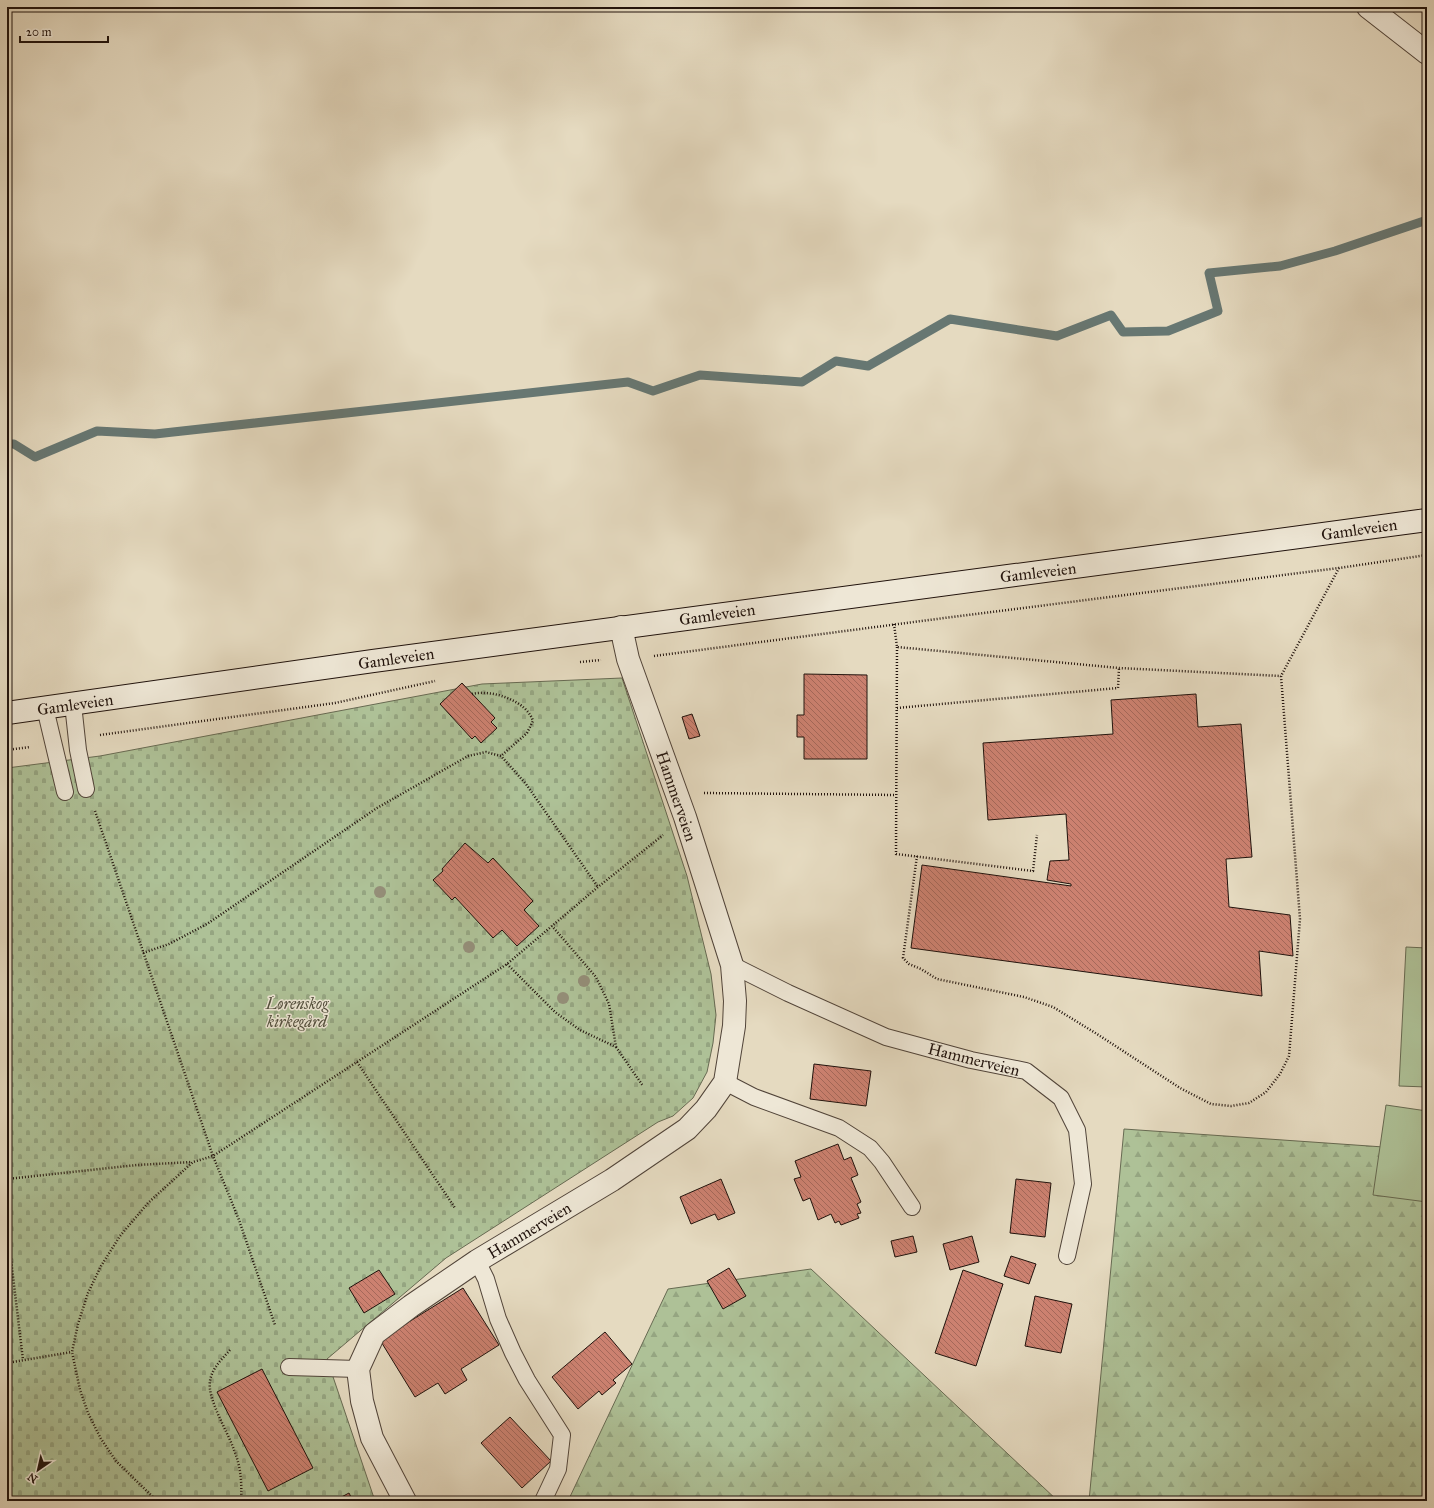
<svg xmlns="http://www.w3.org/2000/svg" width="1434" height="1508" font-family="'IM FELL Great Primer',serif">
<style>
.forest{fill:url(#forest-firs);stroke:#676a52}
.cemetery{fill:url(#cemetery-stones);stroke:#676a52}
.pitch{fill:#aec197;stroke:#676a52}
.lines{fill:none;stroke-linecap:round;stroke-linejoin:round}
.stream{stroke:#677772;stroke-width:9}
.building{fill:url(#building-back-hatch);stroke:#20120c}
.service-casing{stroke:#514439;stroke-width:18}
.minor-casing{stroke:#514439;stroke-width:24}
.secondary-casing{stroke:#20120c;stroke-width:24}
.path{stroke:#20120c;stroke-width:2.5;stroke-dasharray:1 2;stroke-linecap:butt}
.service{stroke:#eee7d6;stroke-width:16}
.minor{stroke:#eee7d6;stroke-width:22}
.secondary{stroke:#eee7d6;stroke-width:22}
.tree{fill:#948e78}
.labels{text-anchor:middle;stroke-width:3;stroke-linejoin:round;paint-order:stroke}
.street-label{font-size:16px;fill:#20120c;stroke:#eee7d6}
.park-label{font-size:16px;font-style:italic;fill:#524f3d;stroke:#eee7d6}
</style>
<defs>
<pattern id="forest-firs" width="22" height="20" patternUnits="userSpaceOnUse"><rect width="22" height="20" fill="#aec197"/><path d="M5 1l3.5 6h-7zM16 11l3.5 6h-7z" fill="#95a581"/></pattern>
<pattern id="cemetery-stones" width="16" height="16" patternUnits="userSpaceOnUse"><rect width="16" height="16" fill="#aec197"/><path d="M2 7V4a2 2 0 0 1 4 0v3zM10 15v-3a2 2 0 0 1 4 0v3z" fill="#95a581"/></pattern>
<pattern id="building-back-hatch" width="6" height="6" patternUnits="userSpaceOnUse"><rect width="6" height="6" fill="#cc8170"/><path d="M-1 5l2 2M0 0l6 6M5-1l2 2" fill="none" stroke="#a5685a"/></pattern>
</defs>
<rect width="100%" height="100%" fill="#e5dac0"/>
<filter id="stains"><feTurbulence type="fractalNoise" baseFrequency=".005" numOctaves="4"/><feColorMatrix values="0 0 0 0 .2 0 0 0 0 .09 0 0 0 0 .02 0 0 0 .5 -.17"/></filter>
<radialGradient id="worn" r=".72"><stop offset=".6" stop-color="#630" stop-opacity="0"/><stop offset="1" stop-color="#630" stop-opacity=".3"/></radialGradient>
<!-- forest -->
<path class="forest" d="M 1124,1129 L 1398,1148 L 1427,1147 L 1427,1501 L 1089,1501 Z
M 811,1269 L 1058,1501 L 568,1501 L 668,1289 Z"/>
<!-- cemetery -->
<path class="cemetery" d="M 622,678 L 687,876 L 711,974 L 716,1015 L 713,1043 L 707,1072 L 693,1098 L 673,1116 L 658,1122 L 446,1258 L 327,1359 L 375,1501 L 7,1501 L 7,768 L 100,756 L 482,684 Z"/>
<!-- pitch -->
<path class="pitch" d="M 1406,947 L 1427,948 L 1427,1087 L 1399,1086 Z
M 1386,1105 L 1427,1111 L 1427,1202 L 1373,1195 Z"/>
<g class="lines">
<!-- stream -->
<path class="stream" d="M 7,444 L 14,444 L 35,457 L 97,431 L 155,434 L 628,382 L 653,391 L 700,375 L 802,382 L 836,361 L 868,366 L 950,319 L 1057,336 L 1111,315 L 1123,332 L 1168,331 L 1218,311 L 1209,273 L 1280,266 L 1335,251 L 1427,220"/>
</g>
<!-- building -->
<path class="building" d="M 804,674 L 867,675 L 867,759 L 804,759 L 804,737 L 797,737 L 797,715 L 804,715 Z
M 462,683 L 495,718 L 491,722 L 497,728 L 481,743 L 475,736 L 472,739 L 440,704 Z
M 1196,694 L 1198,727 L 1241,724 L 1252,857 L 1226,859 L 1229,907 L 1290,915 L 1293,956 L 1259,951 L 1262,996 L 911,948 L 922,865 L 1071,886 L 1071,884 L 1047,880 L 1050,861 L 1069,860 L 1066,814 L 988,820 L 983,743 L 1113,734 L 1111,700 Z
M 692,714 L 700,736 L 689,739 L 682,717 Z
M 465,843 L 488,863 L 493,858 L 533,901 L 524,910 L 539,926 L 517,946 L 502,930 L 493,938 L 455,897 L 452,900 L 433,880 L 443,871 L 442,869 Z
M 814,1064 L 871,1071 L 866,1106 L 810,1099 Z
M 838,1144 L 844,1160 L 851,1157 L 858,1175 L 851,1178 L 861,1202 L 857,1204 L 861,1213 L 857,1214 L 859,1218 L 841,1225 L 839,1221 L 835,1223 L 831,1214 L 818,1220 L 810,1198 L 803,1201 L 794,1179 L 801,1177 L 795,1161 Z
M 721,1179 L 735,1213 L 718,1220 L 715,1214 L 691,1224 L 680,1197 Z
M 1016,1179 L 1051,1183 L 1045,1237 L 1010,1233 Z
M 913,1236 L 917,1252 L 895,1257 L 891,1241 Z
M 972,1236 L 979,1262 L 950,1270 L 943,1244 Z
M 1011,1256 L 1036,1264 L 1029,1284 L 1004,1276 Z
M 729,1268 L 746,1296 L 723,1309 L 707,1281 Z
M 379,1270 L 395,1294 L 364,1313 L 349,1288 Z
M 963,1270 L 1003,1284 L 976,1366 L 935,1353 Z
M 463,1288 L 499,1345 L 461,1369 L 467,1380 L 445,1394 L 438,1383 L 415,1397 L 380,1340 Z
M 1035,1296 L 1072,1304 L 1061,1353 L 1025,1346 Z
M 605,1332 L 632,1364 L 613,1380 L 616,1383 L 602,1395 L 599,1391 L 578,1409 L 552,1377 Z
M 262,1369 L 313,1468 L 268,1491 L 217,1392 Z
M 510,1417 L 551,1461 L 522,1488 L 481,1443 Z
M 349,1493 L 353,1501 L 334,1501 Z"/>
<g class="lines">
<!-- service casing -->
<g class="service-casing">
<path id="service" d="M 73,704 L 78,750 L 86,789
M 45,708 L 65,792
M 732,965 L 788,993 L 886,1037 L 971,1060 L 1026,1071 L 1061,1098 L 1077,1130 L 1083,1184 L 1067,1256
M 725,1082 L 754,1097 L 839,1128 L 870,1148 L 882,1162 L 912,1207
M 477,1261 L 486,1279 L 498,1319 L 513,1353 L 527,1380 L 562,1435 L 558,1469 L 543,1501
M 289,1367 L 358,1369"/>
</g>
<!-- minor casing -->
<g class="minor-casing">
<path id="minor" d="M 1368,7 L 1427,53
M 405,1501 L 372,1438 L 362,1401 L 358,1369 L 374,1334 L 411,1306 L 477,1261 L 612,1180 L 687,1129 L 706,1109 L 725,1082 L 734,1026 L 735,1001 L 732,965 L 685,817 L 628,659 L 621,627"/>
</g>
<!-- secondary casing -->
<g class="secondary-casing">
<path id="secondary" d="M 7,713 L 373,661 L 1427,520"/>
</g>
<!-- path -->
<path class="path" d="M 894,624 L 897,647 L 1119,668 L 1281,676
M 897,647 L 896,854 L 1033,871 L 1037,835
M 654,656 L 952,617 L 1339,568 L 1427,555
M 580,662 L 601,660
M 472,694 C 492,689 527,701 533,721 L 527,733 L 501,756
M 897,708 L 1118,688 L 1119,668
M 100,735 L 335,703 L 435,681
M 7,750 L 30,747
M 704,793 L 896,795
M 95,811 L 213,1156 L 239,1220 L 275,1325
M 917,856 L 903,958 L 909,964 L 921,969 L 937,979 L 1024,997 L 1053,1007 L 1097,1034 L 1180,1088 L 1211,1104 L 1231,1106 L 1249,1103 L 1266,1092 L 1280,1074 L 1289,1056 L 1300,919 L 1281,676 L 1339,568
M 143,953 L 169,944 L 207,924 L 377,808 L 468,756 L 486,752 L 501,756 L 526,784 L 598,887
M 507,964 L 555,1012 L 580,1030 L 616,1047 L 609,1004 L 596,977 L 552,926
M 616,1047 L 643,1086
M 357,1062 L 455,1208
M 7,1179 L 137,1165 L 192,1162
M 7,1226 L 23,1360
M 230,1350 C 222,1359 212,1368 210,1381 C 207,1399 228,1432 234,1450 C 241,1467 242,1483 241,1501
M 7,1363 L 72,1352
M 157,1501 L 116,1461 L 101,1439 L 88,1413 L 80,1390 L 72,1352 L 78,1324 L 88,1293 L 101,1266 L 120,1236 L 148,1203 L 193,1162 L 213,1156 L 507,964 L 598,887 L 663,835"/>
<!-- service -->
<use href="#service" class="service"/>
<!-- minor -->
<use href="#minor" class="minor"/>
<!-- secondary -->
<use href="#secondary" class="secondary"/>
</g>
<!-- trees -->
<g class="tree">
<circle cx="380" cy="892" r="6"/>
<circle cx="469" cy="947" r="6"/>
<circle cx="584" cy="981" r="6"/>
<circle cx="563" cy="998" r="6"/>
</g>
<g class="labels">
<!-- street labels -->
<g class="street-label">
<text transform="translate(1359 529) rotate(-8)" y="6">Gamleveien</text>
<text transform="translate(1038 572) rotate(-7)" y="6">Gamleveien</text>
<text transform="translate(717 614) rotate(-8)" y="6">Gamleveien</text>
<text transform="translate(396 658) rotate(-8)" y="6">Gamleveien</text>
<text transform="translate(75 704) rotate(-8)" y="6">Gamleveien</text>
<text transform="translate(677 796) rotate(71)" y="6">Hammerveien</text>
<text transform="translate(974 1059) rotate(14)" y="6">Hammerveien</text>
<text transform="translate(529 1230) rotate(-31)" y="6">Hammerveien</text>
</g>
<!-- park labels -->
<g class="park-label">
<text x="297" y="1009">Lørenskog<tspan x="297" dy="18">kirkegård</tspan></text>
</g>
</g>
<!-- margin -->
<rect width="1434" height="1508" fill="none" stroke="#e5dac0" stroke-width="24"/>
<rect x="8" y="8" width="1418" height="1492" fill="none" stroke="#20120c" stroke-width="2"/>
<rect x="12" y="12" width="1410" height="1484" fill="none" stroke="#20120c"/>
<!-- north arrow -->
<g transform="translate(38 1470) rotate(214)" stroke="#eee7d6" stroke-width="3" paint-order="stroke">
<path d="M0-3L7 15L0 10L-7 15Z" fill="#20120c"/>
<text y="-6" font-size="11" font-weight="bold" text-anchor="middle" fill="#20120c">N</text>
</g>
<!-- scale -->
<path d="M20 36v6h88v-6" fill="none" stroke="#20120c" stroke-width="2"/>
<text x="26" y="36" font-size="12" fill="#20120c" stroke="#eee7d6" stroke-width="3" paint-order="stroke">20 m</text>
<rect width="100%" height="100%" filter="url(#stains)"/>
<rect width="100%" height="100%" fill="url(#worn)"/>
</svg>
